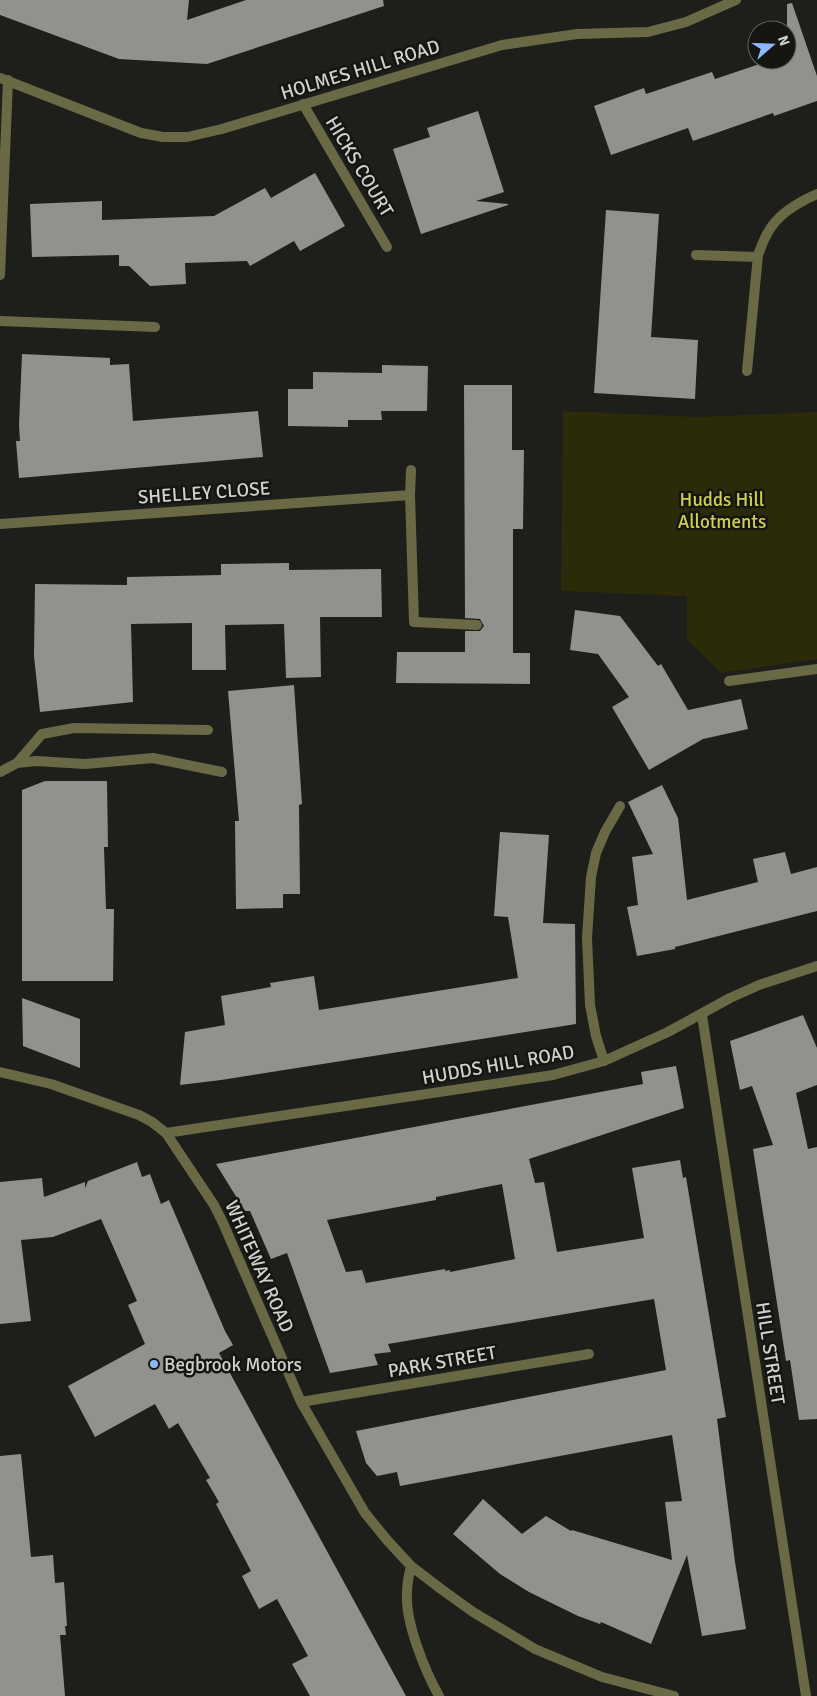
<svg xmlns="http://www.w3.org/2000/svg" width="817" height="1696" font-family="Signika,sans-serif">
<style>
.green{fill:#2b2b0a}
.building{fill:#91918d;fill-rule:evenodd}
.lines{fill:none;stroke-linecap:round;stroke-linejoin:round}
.lane{stroke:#696945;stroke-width:10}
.street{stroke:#696945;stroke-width:10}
.poi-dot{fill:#8db9fc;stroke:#151512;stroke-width:2}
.labels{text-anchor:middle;stroke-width:5;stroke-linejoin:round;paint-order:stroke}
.street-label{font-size:19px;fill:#d1d1cf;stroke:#151512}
.park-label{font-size:19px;fill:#d0cf4e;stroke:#151512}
.poi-label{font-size:19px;fill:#d1d1cf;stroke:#151512;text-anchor:start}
</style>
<rect width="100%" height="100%" fill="#1e1e1b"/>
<!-- green -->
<path class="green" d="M 563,411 L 697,417 L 817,412 L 817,659 L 721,673 L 687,640 L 687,596 L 561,591 Z"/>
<!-- building -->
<path class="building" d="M 0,0 L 189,0 L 187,20 L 246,0 L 383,0 L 384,6 L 207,64 L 119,59 L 0,15 Z
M 792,3 L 817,76 L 817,101 L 774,116 L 773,113 L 693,141 L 688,128 L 611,155 L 594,106 L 644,88 L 646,94 L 712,72 L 715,79 L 771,60 L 787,60 L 787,4 Z
M 478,111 L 504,192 L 476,201 L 508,204 L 508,205 L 421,234 L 393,149 L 430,137 L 427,128 Z
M 315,173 L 345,226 L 300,251 L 294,241 L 250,266 L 247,261 L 185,263 L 186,284 L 150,286 L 129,266 L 119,266 L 119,255 L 32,257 L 30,204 L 102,201 L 102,220 L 214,216 L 265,188 L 271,198 Z
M 606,210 L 659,214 L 651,337 L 698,340 L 695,399 L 594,393 Z
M 22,354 L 110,358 L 110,365 L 129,364 L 133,421 L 258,411 L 263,457 L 19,478 L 16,441 L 20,441 L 19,425 Z
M 382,365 L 428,366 L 427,411 L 381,411 L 382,420 L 348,420 L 348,427 L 288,426 L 288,389 L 313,389 L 313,372 L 382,373 Z
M 464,385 L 512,385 L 512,450 L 524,450 L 523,529 L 513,529 L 513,653 L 530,653 L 530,684 L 396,683 L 397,652 L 465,652 L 465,631 L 480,631 L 484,626 L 480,619 L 465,618 Z
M 289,563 L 289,570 L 381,569 L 382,617 L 320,617 L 321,677 L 286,678 L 284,624 L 225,625 L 226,670 L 192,670 L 192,623 L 131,624 L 133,702 L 40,712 L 34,656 L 35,584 L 127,585 L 127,577 L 221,575 L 221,564 Z
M 575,610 L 620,616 L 658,666 L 661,664 L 688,710 L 741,699 L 748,729 L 703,739 L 649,770 L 612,707 L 629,697 L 598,654 L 570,650 Z
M 294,685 L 302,804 L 299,805 L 300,894 L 283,894 L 283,908 L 236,909 L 235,821 L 239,821 L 228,691 Z
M 45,781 L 107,781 L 108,847 L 104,847 L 106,909 L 114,909 L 113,981 L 22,981 L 22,790 Z
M 662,785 L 678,818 L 687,900 L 758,882 L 753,859 L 785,852 L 791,874 L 817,867 L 817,911 L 675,947 L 675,949 L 637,956 L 627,907 L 638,905 L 632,857 L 653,854 L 628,802 Z
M 500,832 L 549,835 L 543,923 L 575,924 L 576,1024 L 221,1080 L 180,1085 L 185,1032 L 225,1025 L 221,996 L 271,987 L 270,983 L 314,976 L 319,1010 L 518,978 L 508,917 L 494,916 Z
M 22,998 L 80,1019 L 80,1068 L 23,1046 Z
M 803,1015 L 817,1048 L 817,1085 L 796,1093 L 808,1149 L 817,1147 L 817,1419 L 799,1420 L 790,1360 L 786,1361 L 753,1149 L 773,1145 L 752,1086 L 740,1090 L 730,1041 Z
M 676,1066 L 684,1108 L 529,1159 L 535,1183 L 544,1182 L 557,1252 L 644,1238 L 632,1168 L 680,1160 L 683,1178 L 686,1177 L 726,1417 L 717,1419 L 735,1562 L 746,1629 L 702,1636 L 687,1555 L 651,1644 L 601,1622 L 600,1624 L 578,1616 L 529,1592 L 500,1574 L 453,1534 L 483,1499 L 522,1534 L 546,1516 L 571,1531 L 572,1530 L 672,1560 L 665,1502 L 682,1501 L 672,1435 L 400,1486 L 397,1472 L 377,1476 L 366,1463 L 356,1431 L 666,1370 L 654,1299 L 388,1344 L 391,1352 L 374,1354 L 378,1365 L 330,1373 L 287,1253 L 271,1259 L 250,1211 L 245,1211 L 216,1164 L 643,1084 L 641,1072 ZM 502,1184 L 515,1259 L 450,1272 L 450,1270 L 445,1271 L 445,1269 L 366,1283 L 362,1270 L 346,1272 L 327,1220 L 436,1200 L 436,1197 Z
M 137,1162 L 142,1177 L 150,1174 L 161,1204 L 169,1200 L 225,1331 L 233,1345 L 219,1353 L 406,1696 L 310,1696 L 292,1664 L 308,1656 L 277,1599 L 259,1609 L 242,1576 L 251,1571 L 216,1504 L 219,1502 L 206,1480 L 210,1478 L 178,1423 L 169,1429 L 155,1404 L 95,1437 L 68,1386 L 145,1344 L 128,1305 L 137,1301 L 101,1219 L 53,1237 L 21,1240 L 31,1321 L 0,1324 L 0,1182 L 42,1178 L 44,1197 L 85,1182 L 85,1188 L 88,1181 Z
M 21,1454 L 31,1557 L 53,1555 L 55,1583 L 64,1582 L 67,1626 L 65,1626 L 66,1635 L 60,1635 L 65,1696 L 0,1696 L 0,1456 Z"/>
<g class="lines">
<!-- lane -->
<path class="lane" d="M 0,321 L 155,327
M 729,681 L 817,669
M 17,763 L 36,761 L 85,764 L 153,758 L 222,772
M 0,772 L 17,763 L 42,734 L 74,728 L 208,730"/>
<!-- street -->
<path class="street" d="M 0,78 L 141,133 L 163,137 L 187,137 L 222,129 L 502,45 L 577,34 L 648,32 L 686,22 L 736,0
M 303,104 L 387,247
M 696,255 L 758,257
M 0,275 L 8,80
M 747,371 L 758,255 C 762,245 765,235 772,226 C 782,212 801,201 817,194
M 411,470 L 410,495 L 414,622 L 477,625
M 0,524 L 410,495
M 702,1015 L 806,1696
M 604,1061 L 596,1036 L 590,1005 L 587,938 L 591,877 L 596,853 L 605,832 L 620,806
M 0,1072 L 51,1084 L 139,1115 L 152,1122 L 166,1133 L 214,1205 L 223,1223 L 301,1402 L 365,1513 L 387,1540 L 411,1566 L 441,1589 L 473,1612 L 535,1649 L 602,1677 L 674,1696
M 166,1133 L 553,1075 L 604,1061 L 668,1032 L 730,998 L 759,985 L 817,966
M 301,1402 L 589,1354
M 411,1566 C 409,1574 407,1584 407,1593 C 405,1622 425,1671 439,1696"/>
</g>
<!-- markers -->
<circle class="poi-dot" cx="154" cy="1364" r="5"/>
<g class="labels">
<!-- street labels -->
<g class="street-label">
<text transform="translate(360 69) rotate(-17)" y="7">HOLMES HILL ROAD</text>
<text transform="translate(360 166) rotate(59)" y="7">HICKS COURT</text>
<text transform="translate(204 492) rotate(-4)" y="7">SHELLEY CLOSE</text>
<text transform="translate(498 1064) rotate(-10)" y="7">HUDDS HILL ROAD</text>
<text transform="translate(260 1266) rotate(66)" y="7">WHITEWAY ROAD</text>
<text transform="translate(771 1353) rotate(81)" y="7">HILL STREET</text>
<text transform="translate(442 1361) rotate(-10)" y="7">PARK STREET</text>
</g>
<!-- park labels -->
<g class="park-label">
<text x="722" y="506">Hudds Hill<tspan x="722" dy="22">Allotments</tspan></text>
</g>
<!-- poi labels -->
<g class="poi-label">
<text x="164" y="1371">Begbrook Motors</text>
</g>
</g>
<!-- north arrow -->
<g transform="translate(772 45) rotate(70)"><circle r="24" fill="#151512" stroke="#60605e"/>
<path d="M0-4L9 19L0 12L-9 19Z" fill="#8db9fc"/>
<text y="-8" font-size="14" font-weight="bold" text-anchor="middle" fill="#d1d1cf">N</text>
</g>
</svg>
